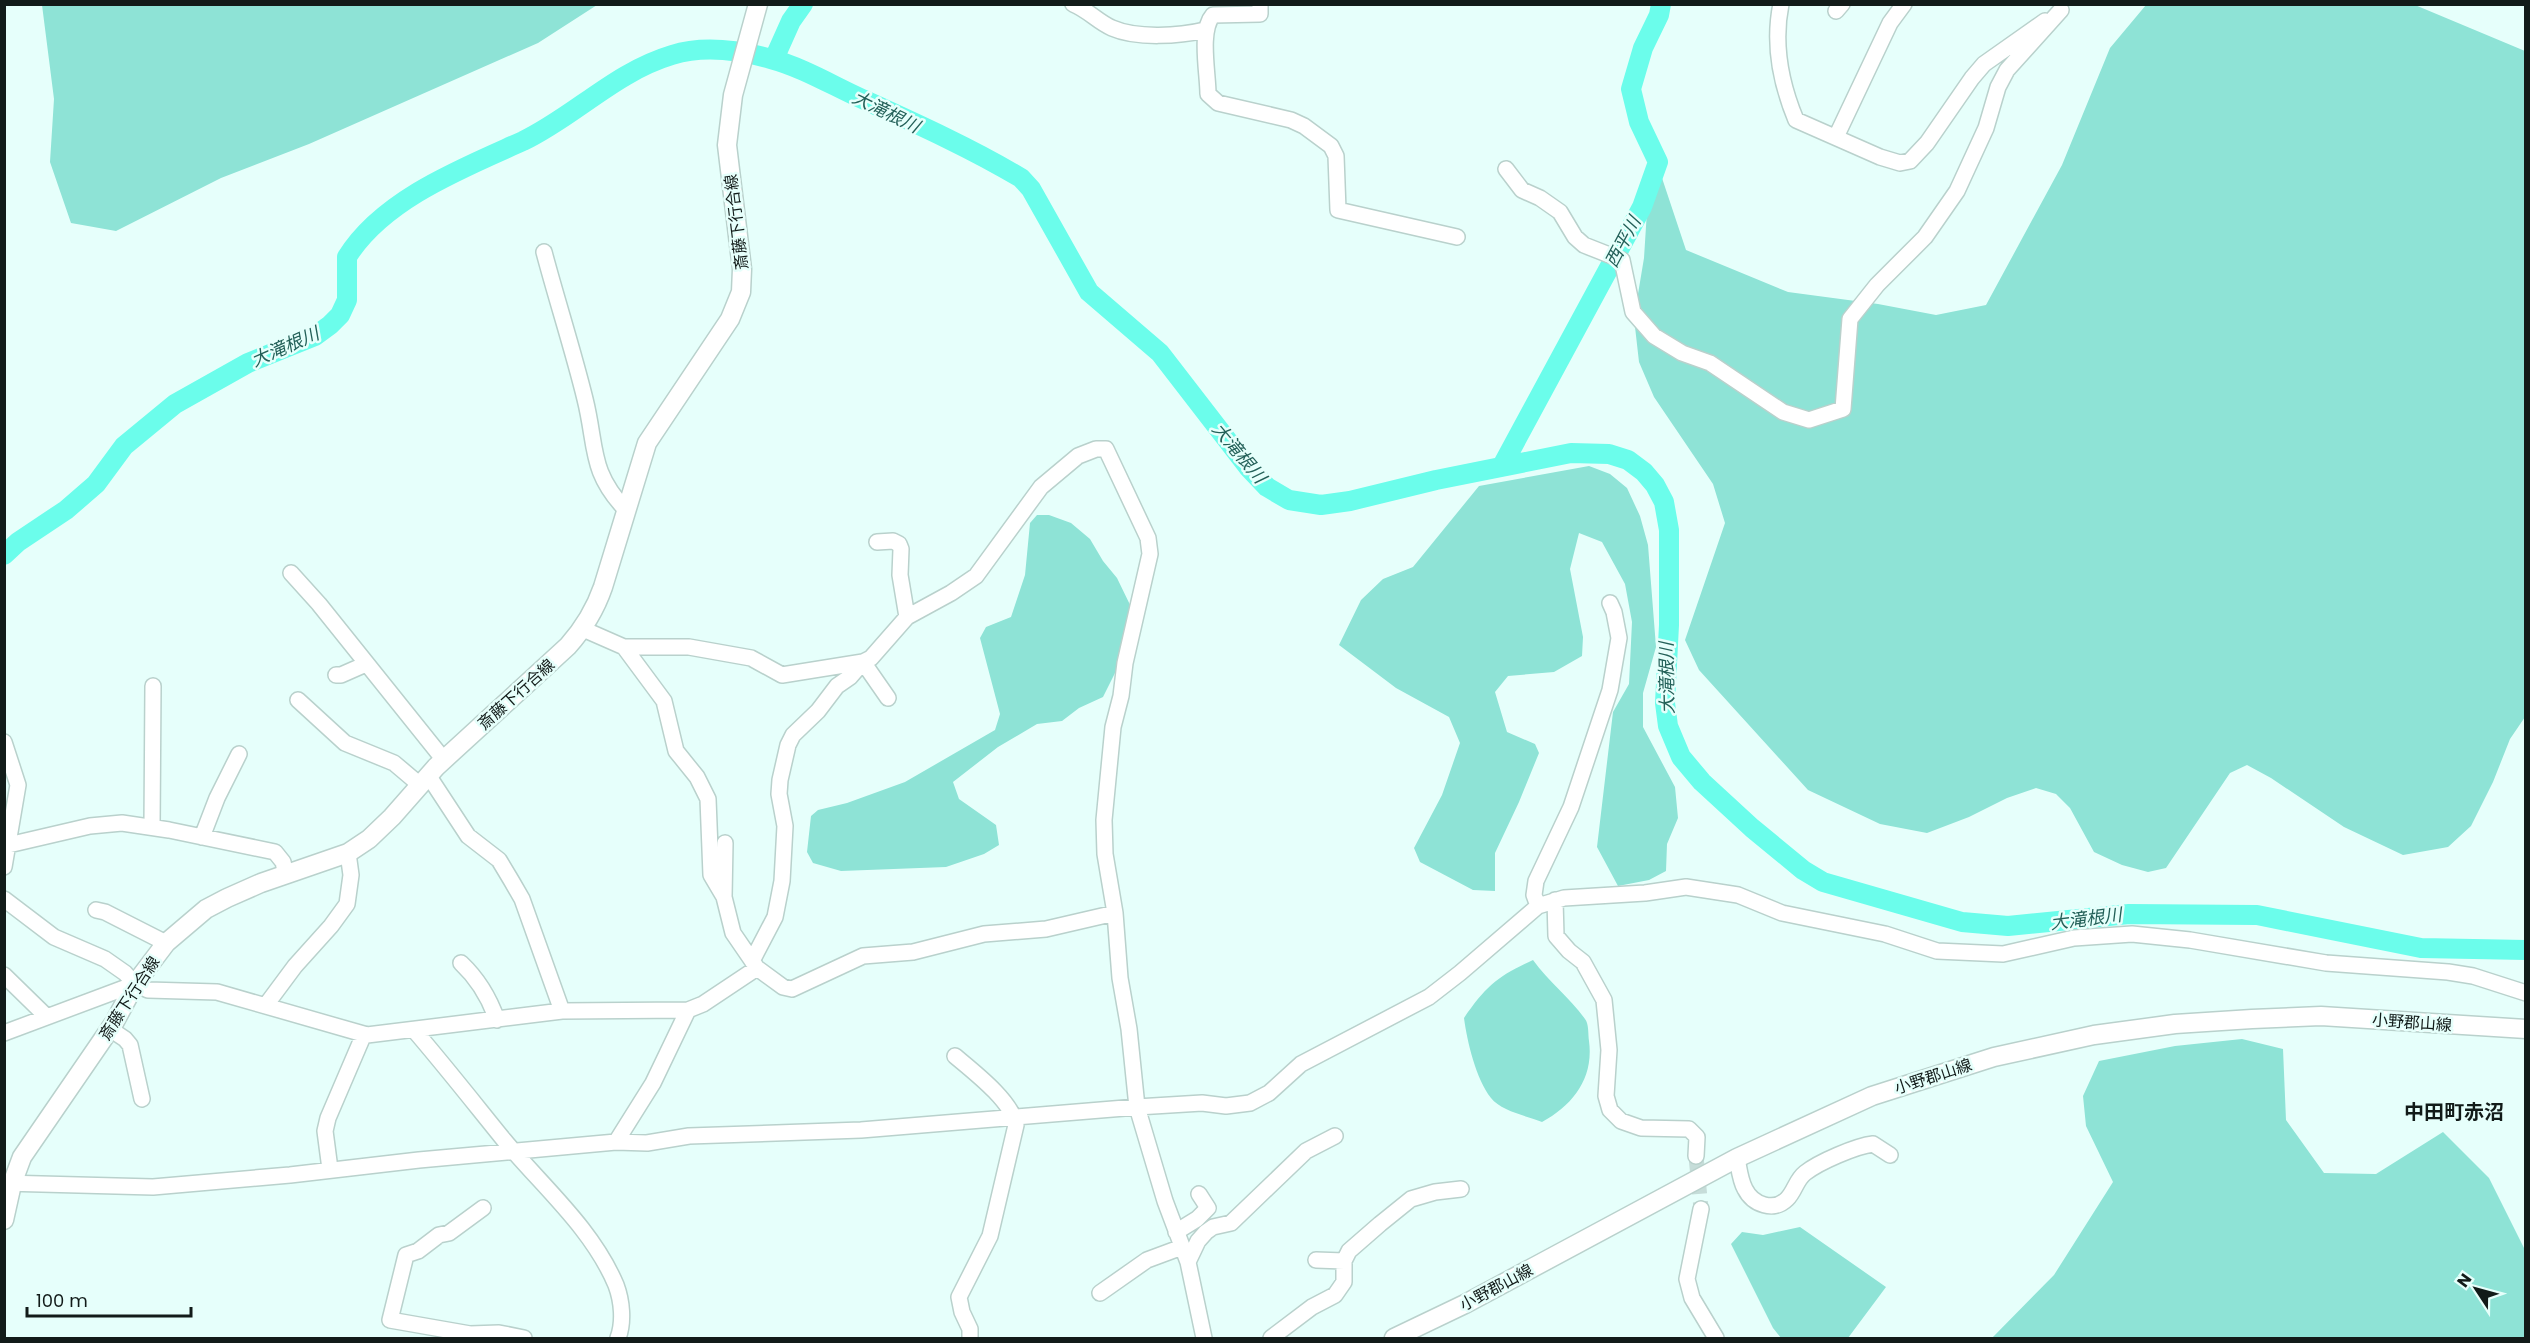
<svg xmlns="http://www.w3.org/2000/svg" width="2530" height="1343" font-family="Poppins,'Noto Sans JP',sans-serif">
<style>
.green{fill:#8ee3d6}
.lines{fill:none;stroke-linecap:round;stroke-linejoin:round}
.river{stroke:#6bfdeb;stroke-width:20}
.minor-tunnel{stroke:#c6ddd9;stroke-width:15;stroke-dasharray:15 8;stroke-linecap:butt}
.minor-casing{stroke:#b9d1cc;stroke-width:18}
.major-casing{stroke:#b9d1cc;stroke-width:21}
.minor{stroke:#fff;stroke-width:15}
.major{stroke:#fff;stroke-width:18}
.labels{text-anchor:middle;stroke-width:5;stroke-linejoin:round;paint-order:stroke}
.street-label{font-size:16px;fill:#121b19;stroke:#e6fffb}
.water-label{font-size:18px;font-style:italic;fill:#236058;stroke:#e6fffb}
.quarter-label{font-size:20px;font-weight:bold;fill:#121b19;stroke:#e6fffb}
</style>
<rect width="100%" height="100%" fill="#e6fffb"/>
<!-- green -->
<path class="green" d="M 42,5 L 42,4 L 597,5 L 538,43 L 309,144 L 221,178 L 116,231 L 71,223 L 50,162 L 54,99 Z
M 2146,5 L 2415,5 L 2525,51 L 2525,717 L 2510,739 L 2493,782 L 2471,826 L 2448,847 L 2403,855 L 2344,827 L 2271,778 L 2247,765 L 2230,773 L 2166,868 L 2148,872 L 2122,865 L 2094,852 L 2070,808 L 2056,794 L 2036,788 L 2007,798 L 1969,817 L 1927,833 L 1880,824 L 1808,790 L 1699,670 L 1685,640 L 1725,523 L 1713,484 L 1654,397 L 1639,362 L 1634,318 L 1644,258 L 1649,179 L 1661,175 L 1686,250 L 1788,292 L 1878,304 L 1936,315 L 1986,305 L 2062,165 L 2110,48 Z
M 1589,466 L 1610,474 L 1627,488 L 1640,516 L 1648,545 L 1656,647 L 1643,693 L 1643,727 L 1675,787 L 1678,818 L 1667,844 L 1666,871 L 1649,880 L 1618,886 L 1597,847 L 1613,712 L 1629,684 L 1632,622 L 1625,584 L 1602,542 L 1579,533 L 1570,569 L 1583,637 L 1582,656 L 1554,672 L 1508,676 L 1495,692 L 1507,732 L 1535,744 L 1539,753 L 1519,802 L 1495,853 L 1495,891 L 1473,890 L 1420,862 L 1414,848 L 1442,795 L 1460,743 L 1449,717 L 1396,688 L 1339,645 L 1361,600 L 1383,579 L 1413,567 L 1479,486 Z
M 1037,515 L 1049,515 L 1071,523 L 1090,539 L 1103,561 L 1117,578 L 1133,611 L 1119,665 L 1103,697 L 1079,708 L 1062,721 L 1037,724 L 998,747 L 953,782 L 959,799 L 996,825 L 999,845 L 984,854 L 946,867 L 841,871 L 813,863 L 807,852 L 811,816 L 818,810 L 847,803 L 905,782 L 995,730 L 1000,714 L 980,638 L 986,627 L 1011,617 L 1025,575 L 1030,523 Z
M 1533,960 C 1549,982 1571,999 1585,1019 C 1589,1024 1588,1034 1589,1041 C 1594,1078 1573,1105 1542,1122 C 1527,1116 1501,1111 1491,1098 C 1476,1079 1467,1041 1464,1018 C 1486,986 1498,976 1533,960 Z
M 2242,1039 L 2283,1049 L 2286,1120 L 2324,1173 L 2376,1174 L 2443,1132 L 2489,1178 L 2525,1250 L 2525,1338 L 1992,1338 L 2054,1275 L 2113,1182 L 2086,1126 L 2083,1096 L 2099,1061 L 2175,1046 Z
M 1800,1227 L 1886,1287 L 1848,1338 L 1781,1338 L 1773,1328 L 1731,1244 L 1742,1232 L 1763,1235 Z"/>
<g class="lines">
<!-- river -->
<path class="river" d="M 774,59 L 791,21 L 803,4
M 1502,466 L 1642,207 L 1658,162 L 1639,122 L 1631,89 L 1643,48 L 1659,15 L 1661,4
M 4,555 L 18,542 L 66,510 L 96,484 L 124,446 L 175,404 L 248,363 L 315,336 L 330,325 L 340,315 L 347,300 L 347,257 C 383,199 463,168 523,141 C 575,116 615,72 672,55 C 704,45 739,50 771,59 C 801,67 830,84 858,97 C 913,122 969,147 1021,178 L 1031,189 L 1089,292 L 1160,353 L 1248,467 L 1267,487 L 1289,500 L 1321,505 L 1350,501 L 1436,480 L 1571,453 L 1609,454 L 1628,460 L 1644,472 L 1655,485 L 1664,502 L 1669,530 L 1669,625 L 1665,703 L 1668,726 L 1681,757 L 1702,782 L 1752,828 L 1803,870 L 1823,882 L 1962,922 L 2008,926 L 2129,914 L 2257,915 L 2421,948 L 2526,950"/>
<!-- minor-tunnel -->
<path class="minor-tunnel" d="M 1696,1156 L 1701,1209"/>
<!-- minor casing -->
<g class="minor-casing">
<path id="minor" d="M 1073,4 C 1088,10 1098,22 1112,28 C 1137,39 1180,36 1205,30
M 1260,4 L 1260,14 L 1213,15 C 1199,31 1208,73 1208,94 L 1218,103 L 1291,120 L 1304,126 L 1331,146 L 1336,156 L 1338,210 L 1457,237
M 1781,4 C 1773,43 1781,84 1796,120 L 1880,157 L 1900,163 L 1910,161 L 1927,143 L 1972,78 L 1984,64 L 2045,21
M 1836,11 L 1842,4
M 1836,137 L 1890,23 L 1904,4
M 1506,169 L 1522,190 L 1540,198 L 1560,212 L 1575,237 L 1584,245 L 1622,260 L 1633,312 L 1654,336 L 1682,353 L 1710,363 L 1783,412 L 1809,420 L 1843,409 L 1850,319 L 1877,285 L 1925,237 L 1957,191 L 1986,128 L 1998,87 L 2007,70 L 2061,10
M 544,252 C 557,301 573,350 585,399 C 597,447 589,471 626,510
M 877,542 L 893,541 L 899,544 L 901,549 L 900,575 L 907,617
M 291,573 L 319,604 L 444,760
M 583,629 L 624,647 L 689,647 L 751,658 L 782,675 L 863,662 L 871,658 L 907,617 L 951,593 L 976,576 L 1041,487 L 1078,456 L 1096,449 L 1106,449 L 1148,538 L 1150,554 L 1125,663 L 1121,696 L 1113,727 L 1104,820 L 1105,854 L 1115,913 L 1120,978 L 1129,1029 L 1137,1107 L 1165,1201 L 1188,1262 L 1204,1338
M 624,647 L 664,701 L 676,751 L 697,777 L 708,799 L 711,875 L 724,897 L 733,933 L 757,968 L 783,987 L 792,989 L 863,956 L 913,952 L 984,934 L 1046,929 L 1115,913
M 336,675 L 341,675 L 366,664
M 298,700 L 345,743 L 394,763 L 420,785
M 4,742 L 18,785 L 4,867
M 428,775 L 468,836 L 499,860 L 511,880 L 522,899 L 562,1011
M 152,827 L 153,686
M 202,837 L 217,798 L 239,754
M 4,846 L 90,826 L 122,823 L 169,830 L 275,852 L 283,862 L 286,875
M 724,897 L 725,843
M 4,899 L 54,937 L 105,959 L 125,973 L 135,984 L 148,990 L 217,992 L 367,1035 L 562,1011 L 688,1010 L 703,1004 L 757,968
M 1555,900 L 1556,936 L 1569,951 L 1583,962 L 1604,1000 L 1609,1050 L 1606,1096 L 1610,1110 L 1621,1121 L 1641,1128 L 1689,1129 L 1697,1137 L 1696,1156
M 1538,906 L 1534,895 L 1536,881 L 1571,807 L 1610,690 L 1619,638 L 1614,612 L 1610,603
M 96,910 L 105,912 L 166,943
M 752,961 L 775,917 L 782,881 L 785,826 L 779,794 L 780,780 L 788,745 L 793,735 L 818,711 L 837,686 L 850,677 L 863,662 L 888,698
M 461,963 C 478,979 489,997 497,1020
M 4,975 L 46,1016
M 266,1005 L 295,966 L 331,926 L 347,904 L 351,875 L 348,853
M 110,1029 L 125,1039 L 130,1045 L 142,1099
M 414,1030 C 445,1066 474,1103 504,1140 C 542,1186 592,1228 616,1285 C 622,1301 624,1322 618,1338
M 4,1033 L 135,984
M 955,1056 C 974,1072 1012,1101 1016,1125 L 990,1236 L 959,1297 L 962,1312 L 970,1329 L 970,1338
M 616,1142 L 653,1083 L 688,1010
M 1737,1158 C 1739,1168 1740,1180 1745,1189 C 1753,1205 1774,1212 1787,1199 C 1795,1191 1796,1180 1805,1173 C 1819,1162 1856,1146 1873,1144 L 1890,1155
M 330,1169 L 325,1131 L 328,1118 L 364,1034
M 4,1183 L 153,1187 L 290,1175 L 419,1160 L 616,1142 L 647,1143 L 689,1136 L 861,1130 L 1137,1107 L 1202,1103 L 1226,1106 L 1250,1103 L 1269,1093 L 1301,1064 L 1429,997 L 1460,973 L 1538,906 L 1564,898 L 1645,893 L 1686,887 L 1738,895 L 1782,913 L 1885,934 L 1937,951 L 2003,954 L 2074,938 L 2132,934 L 2190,940 L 2326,963 L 2448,972 L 2473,976 L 2526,993
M 483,1208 L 449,1233 L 439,1235 L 418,1251 L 406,1255 L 390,1320 L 470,1334 L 499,1333 L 524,1338
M 1701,1209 L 1687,1279 L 1692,1298 L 1716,1338
M 1176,1232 L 1197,1219 L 1208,1208 L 1199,1194
M 1316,1260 L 1344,1261
M 1188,1262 L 1198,1241 L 1206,1232 L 1213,1227 L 1231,1223 L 1306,1151 L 1335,1136
M 1100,1293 L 1147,1260 L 1182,1247
M 1271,1338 L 1312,1307 L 1335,1295 L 1344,1282 L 1344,1261 L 1349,1251 L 1380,1224 L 1411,1199 L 1435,1192 L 1461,1189"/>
</g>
<!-- major casing -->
<g class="major-casing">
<path id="major" d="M 4,1220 L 12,1184 L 22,1157 L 114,1023 L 135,984 L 166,943 L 206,909 L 227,898 L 261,883 L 348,853 L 369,839 L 392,817 L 436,767 L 568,646 C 584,628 595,610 603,587 L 647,443 L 730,319 L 741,292 L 742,269 L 727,145 L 733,95 L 758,4
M 1394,1338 L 1465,1304 L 1737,1158 L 1872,1096 L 1994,1057 L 2094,1035 L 2175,1024 L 2252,1019 L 2321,1016 L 2526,1029"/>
</g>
<!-- minor -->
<use href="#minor" class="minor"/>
<!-- major -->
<use href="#major" class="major"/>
</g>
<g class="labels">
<!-- street labels -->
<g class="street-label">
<text transform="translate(736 222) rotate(-97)" y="6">斎藤下行合線</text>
<text transform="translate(516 694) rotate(-42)" y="6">斎藤下行合線</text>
<text transform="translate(129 998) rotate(-57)" y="6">斎藤下行合線</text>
<text transform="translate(2412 1022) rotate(4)" y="6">小野郡山線</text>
<text transform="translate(1933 1076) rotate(-18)" y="6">小野郡山線</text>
<text transform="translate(1496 1287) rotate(-28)" y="6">小野郡山線</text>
</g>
<!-- water labels -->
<g class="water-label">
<text transform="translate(886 112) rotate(26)" y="6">大滝根川</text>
<text transform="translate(1623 242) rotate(-62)" y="6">西平川</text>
<text transform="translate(285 347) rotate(-24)" y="6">大滝根川</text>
<text transform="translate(1239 453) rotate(50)" y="6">大滝根川</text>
<text transform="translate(1667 678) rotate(-91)" y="6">大滝根川</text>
<text transform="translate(2086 919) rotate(-7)" y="6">大滝根川</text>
</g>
<!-- quarter labels -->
<g class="quarter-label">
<text x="2454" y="1119">中田町赤沼</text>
</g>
</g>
<!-- border -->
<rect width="2530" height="1343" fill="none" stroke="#121b19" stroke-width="12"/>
<!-- north arrow -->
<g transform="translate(2476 1289) rotate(306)" stroke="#e6fffb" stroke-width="4.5" paint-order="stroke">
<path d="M0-4.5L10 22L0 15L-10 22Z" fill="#121b19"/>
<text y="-9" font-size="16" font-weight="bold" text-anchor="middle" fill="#121b19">N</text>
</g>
<!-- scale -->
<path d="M27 1307v9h164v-9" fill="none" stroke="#121b19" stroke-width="3"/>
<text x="36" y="1307" font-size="18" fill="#121b19" stroke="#e6fffb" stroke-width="4.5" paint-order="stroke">100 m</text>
</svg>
